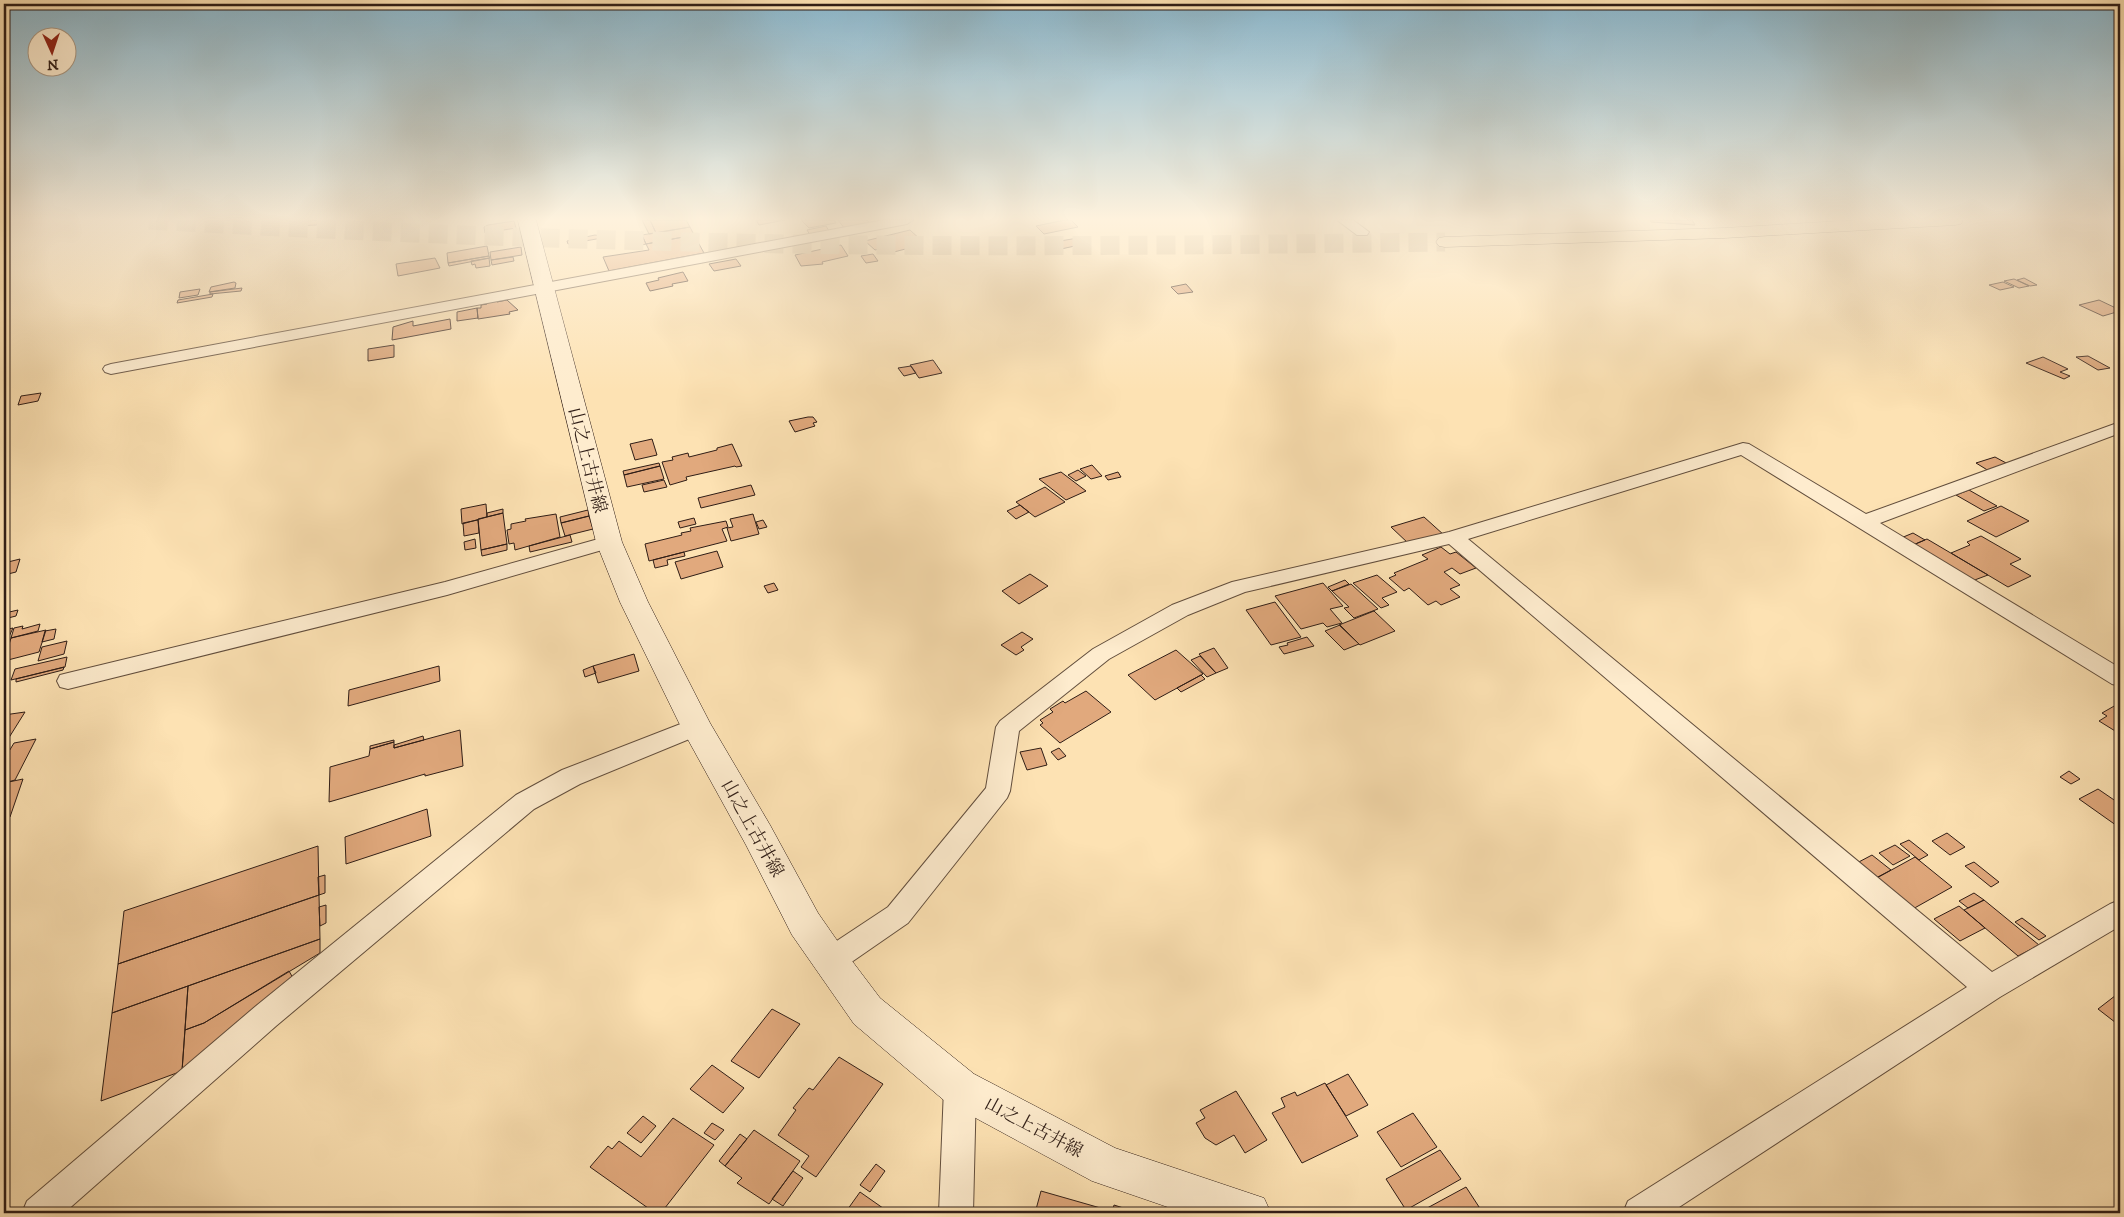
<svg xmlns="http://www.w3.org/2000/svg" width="2124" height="1217" font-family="'IM FELL DW Pica','Noto Serif JP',serif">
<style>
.building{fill:#e1a97d;stroke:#2f1d16}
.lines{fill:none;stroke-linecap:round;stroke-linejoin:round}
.highway-tunnel{stroke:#d4bb94;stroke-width:19;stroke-dasharray:19 9;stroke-linecap:butt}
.street-casing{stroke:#624e3d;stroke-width:2}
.secondary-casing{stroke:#2f1d16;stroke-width:1}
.highway-casing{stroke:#2f1d16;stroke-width:1}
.street{fill:#feecce;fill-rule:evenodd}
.secondary{fill:#feecce;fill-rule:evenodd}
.highway{fill:#fde2b3;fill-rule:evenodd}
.labels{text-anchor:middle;stroke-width:4.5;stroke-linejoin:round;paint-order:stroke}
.street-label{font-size:18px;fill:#2f1d16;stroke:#feecce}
</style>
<rect width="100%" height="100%" fill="#fde2b3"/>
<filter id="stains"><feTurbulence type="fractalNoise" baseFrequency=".004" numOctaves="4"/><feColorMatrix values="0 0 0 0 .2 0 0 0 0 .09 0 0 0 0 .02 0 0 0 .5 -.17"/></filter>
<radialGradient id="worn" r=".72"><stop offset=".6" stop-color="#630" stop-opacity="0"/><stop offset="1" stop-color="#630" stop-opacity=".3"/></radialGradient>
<!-- building -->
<path class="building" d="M 333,220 L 316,225 L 295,226 L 296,221 Z
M 642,220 L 650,220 L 656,233 L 649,234 Z
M 650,220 L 686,220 L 690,227 L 656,233 Z
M 756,220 L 785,220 L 759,225 Z
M 801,220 L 834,220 L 836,223 L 809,228 Z
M 838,220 L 867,220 L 871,224 L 845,229 Z
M 1065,220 L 1071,220 L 1078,227 L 1044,234 L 1036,226 Z
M 1650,220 L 1692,220 L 1695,225 L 1651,222 Z
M 514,221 L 516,228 L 485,233 L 484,227 L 488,225 Z
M 826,226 L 829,231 L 810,235 L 807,230 Z
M 690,227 L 694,235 L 646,244 L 642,235 Z
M 910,230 L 922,241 L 912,242 L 917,246 L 890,253 L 884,248 L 875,250 L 865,241 Z
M 595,235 L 601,236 L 602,238 L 568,244 L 567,241 Z
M 642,235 L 646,244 L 633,247 L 629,238 Z
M 694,235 L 704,253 L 609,271 L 603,257 L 649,250 L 646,244 Z
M 1078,238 L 1084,244 L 1061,249 L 1054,242 Z
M 841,245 L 848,256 L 822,262 L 823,264 L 801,266 L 795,255 Z
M 487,246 L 489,256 L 448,263 L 447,253 Z
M 521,247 L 522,255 L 491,260 L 490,252 Z
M 873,254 L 878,261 L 866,263 L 861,256 Z
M 489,256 L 490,258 L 449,266 L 448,263 Z
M 513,257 L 514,261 L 492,265 L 491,260 Z
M 435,258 L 440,268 L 398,276 L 396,264 Z
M 489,258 L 490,266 L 476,268 L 475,264 L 472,265 L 471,261 Z
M 736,259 L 741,266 L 714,271 L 709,264 Z
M 683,272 L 688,281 L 672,284 L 673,286 L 650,291 L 646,283 L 659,280 L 658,278 Z
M 2024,278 L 2037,285 L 2030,286 L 2017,280 Z
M 2014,279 L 2029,286 L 2019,288 L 2004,281 Z
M 234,282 L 236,283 L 235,288 L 209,292 L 211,287 Z
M 2003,282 L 2014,287 L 2000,290 L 1989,285 Z
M 1186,284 L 1193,292 L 1178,294 L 1171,287 Z
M 242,288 L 241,291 L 210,294 L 210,292 Z
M 200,289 L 198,295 L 179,298 L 180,292 Z
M 213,294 L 212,297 L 177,303 L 178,300 Z
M 496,300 L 497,302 L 507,300 L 518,310 L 509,312 L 510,314 L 478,319 L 477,308 L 481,308 L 481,305 L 487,304 L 487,302 Z
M 2099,300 L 2120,310 L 2120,311 L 2103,316 L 2079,305 Z
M 477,308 L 478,318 L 457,321 L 457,312 Z
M 450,319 L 451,329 L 392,340 L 393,327 L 413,321 L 413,326 Z
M 394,345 L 394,357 L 368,361 L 368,349 Z
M 2088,356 L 2110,368 L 2098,370 L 2076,357 Z
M 2043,357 L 2068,369 L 2060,372 L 2070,376 L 2064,379 L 2026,363 Z
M 933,360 L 942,373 L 919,378 L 910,365 Z
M 911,366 L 916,373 L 904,376 L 898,368 Z
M 41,393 L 38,401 L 18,405 L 21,396 Z
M 808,417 L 813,417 L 817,422 L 813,423 L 815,426 L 795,432 L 789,421 Z
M 652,439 L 657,455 L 635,460 L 630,444 Z
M 732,444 L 742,466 L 736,467 L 735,466 L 686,477 L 687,480 L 670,485 L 662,462 L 673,460 L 672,457 L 688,453 L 689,457 L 717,450 L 717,448 Z
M 1995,457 L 2008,464 L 1989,471 L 1976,463 Z
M 659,463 L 660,466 L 624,475 L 623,471 Z
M 1092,465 L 1102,476 L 1091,479 L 1080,469 Z
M 660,466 L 664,479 L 627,487 L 624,475 Z
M 1078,470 L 1086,476 L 1076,481 L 1068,475 Z
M 1061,472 L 1086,491 L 1066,500 L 1039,479 Z
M 1118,472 L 1121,477 L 1108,480 L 1105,476 Z
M 664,480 L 667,487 L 644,492 L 642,485 Z
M 751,485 L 755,495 L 701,508 L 698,498 Z
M 1045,487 L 1065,502 L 1035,517 L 1016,502 Z
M 1969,490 L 1997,506 L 1984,511 L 1956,495 Z
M 486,504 L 487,517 L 462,524 L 461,509 Z
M 1020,505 L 1029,512 L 1016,519 L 1007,511 Z
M 2001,506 L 2029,521 L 1996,537 L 1967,521 Z
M 503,509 L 503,513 L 487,517 L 487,513 Z
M 588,510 L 589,516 L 561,523 L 560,517 Z
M 503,513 L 507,544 L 481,550 L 478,519 Z
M 556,514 L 560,537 L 515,550 L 514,543 L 509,544 L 507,530 L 511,529 L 511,524 L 526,521 L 525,519 Z
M 753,514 L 759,534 L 731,541 L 727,528 L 733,527 L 730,519 Z
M 589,516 L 593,529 L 565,536 L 561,523 Z
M 1424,517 L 1444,535 L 1409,544 L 1391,527 Z
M 694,518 L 696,524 L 680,528 L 678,522 Z
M 478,520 L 479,533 L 464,536 L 463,523 Z
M 763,520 L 767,527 L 759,529 L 756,522 Z
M 726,521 L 728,527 L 722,529 L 727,541 L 649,561 L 645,544 L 682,535 L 681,533 L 691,531 L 690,528 Z
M 1913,533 L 1925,540 L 1913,545 L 1901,538 Z
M 570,535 L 572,542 L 530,552 L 529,546 Z
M 1981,536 L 2021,559 L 2010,564 L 2031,576 L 2008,587 L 1951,553 L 1970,545 L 1967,542 Z
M 475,539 L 476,548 L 465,550 L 464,542 Z
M 1927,539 L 1988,575 L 1972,581 L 1913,545 Z
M 507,544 L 507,550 L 482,556 L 481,550 Z
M 1441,547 L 1450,554 L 1456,552 L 1476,568 L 1460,574 L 1452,568 L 1444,572 L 1460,585 L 1450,589 L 1460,597 L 1441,605 L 1436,601 L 1428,605 L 1409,588 L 1404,591 L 1389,578 L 1396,575 L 1394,573 L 1428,559 L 1422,555 Z
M 717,551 L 723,567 L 681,579 L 675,562 Z
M 684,552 L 685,556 L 667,560 L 668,565 L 655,568 L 653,560 Z
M 20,559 L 16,572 L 4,575 L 4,563 Z
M 1030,574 L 1048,586 L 1019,604 L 1002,591 Z
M 1377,575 L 1397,592 L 1382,598 L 1389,605 L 1381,608 L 1353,583 Z
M 1345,580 L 1349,584 L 1332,591 L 1328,587 Z
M 774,583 L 778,590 L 768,593 L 764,586 Z
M 1323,583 L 1343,606 L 1330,609 L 1342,623 L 1327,627 L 1323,623 L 1301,629 L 1275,596 Z
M 1351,584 L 1378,609 L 1354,618 L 1344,608 L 1349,607 L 1332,591 Z
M 1275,602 L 1301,637 L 1271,645 L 1246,610 Z
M 18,610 L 16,616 L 4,619 L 5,613 Z
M 1374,611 L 1395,631 L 1360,645 L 1339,625 Z
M 40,624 L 38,631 L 11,638 L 14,628 L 23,626 L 22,629 Z
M 1340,625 L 1359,644 L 1344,650 L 1325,631 Z
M 13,628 L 7,641 L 4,642 L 4,630 Z
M 56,629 L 54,639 L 42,642 L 45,631 Z
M 46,630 L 39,652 L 4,661 L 11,638 Z
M 1022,632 L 1033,639 L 1021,647 L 1024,650 L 1016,655 L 1001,645 Z
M 1307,637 L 1314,646 L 1284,654 L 1279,647 L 1288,645 L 1287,643 Z
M 67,641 L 64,654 L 38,661 L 42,647 Z
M 1214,648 L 1228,668 L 1216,673 L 1199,654 Z
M 1176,650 L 1203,674 L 1155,700 L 1128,675 Z
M 634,654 L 639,671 L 598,683 L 593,666 Z
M 1200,656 L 1216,673 L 1207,677 L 1191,660 Z
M 67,657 L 65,667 L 11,680 L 15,669 Z
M 439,666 L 440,681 L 348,706 L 349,690 Z
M 593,666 L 596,673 L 585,677 L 583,670 Z
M 64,667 L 63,670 L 16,682 L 16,679 Z
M 1201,675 L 1205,679 L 1181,692 L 1177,688 Z
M 1086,691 L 1111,712 L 1060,743 L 1040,725 L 1043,723 L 1040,720 L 1053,712 L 1050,709 L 1063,701 L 1065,703 Z
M 2116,705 L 2120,706 L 2120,734 L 2099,721 L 2107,716 L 2102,713 Z
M 25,712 L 5,744 L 4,744 L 4,715 Z
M 460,730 L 463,766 L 425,776 L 425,774 L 329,802 L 330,767 L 369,756 L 370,749 L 394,742 L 394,748 Z
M 423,736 L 424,740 L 394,748 L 394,745 Z
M 36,739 L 15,780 L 4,783 L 4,754 L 8,753 L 14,743 Z
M 394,740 L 394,742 L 370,749 L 370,746 Z
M 1041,748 L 1047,765 L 1027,770 L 1020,752 Z
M 1059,748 L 1066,756 L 1058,760 L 1051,752 Z
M 2069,771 L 2080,779 L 2071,784 L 2060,777 Z
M 23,779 L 10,817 L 4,819 L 4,783 Z
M 2098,789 L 2120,804 L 2120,828 L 2079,799 Z
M 427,809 L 431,836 L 346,864 L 345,837 Z
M 1947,833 L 1965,847 L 1950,855 L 1932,841 Z
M 1909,840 L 1928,855 L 1919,860 L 1900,844 Z
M 1895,845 L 1910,856 L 1893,865 L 1879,853 Z
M 318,846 L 319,895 L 118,964 L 124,911 Z
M 1872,855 L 1891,870 L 1874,879 L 1855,864 Z
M 1915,857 L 1952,887 L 1911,910 L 1875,879 Z
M 1974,862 L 1999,882 L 1991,887 L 1965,866 Z
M 325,875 L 325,893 L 319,895 L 318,877 Z
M 1974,893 L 1984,900 L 1968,908 L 1959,901 Z
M 319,895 L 320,939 L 112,1013 L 118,964 Z
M 1984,900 L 2039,945 L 2018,956 L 1964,910 Z
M 326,905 L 326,923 L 320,926 L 319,907 Z
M 1959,906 L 1985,928 L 1960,941 L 1934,919 Z
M 2022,918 L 2046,936 L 2039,940 L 2015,922 Z
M 320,939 L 320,953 L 204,1023 L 185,1030 L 188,986 Z
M 289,971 L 293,978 L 182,1071 L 185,1030 L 204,1023 Z
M 188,986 L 182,1071 L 101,1101 L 112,1013 Z
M 2120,992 L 2120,1026 L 2098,1009 Z
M 772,1009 L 800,1024 L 759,1078 L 731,1061 Z
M 839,1057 L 883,1084 L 816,1177 L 801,1167 L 809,1156 L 778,1135 L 796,1110 L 793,1108 L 809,1088 L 813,1090 Z
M 712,1065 L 744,1088 L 723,1113 L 690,1089 Z
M 1348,1074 L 1368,1105 L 1346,1116 L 1326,1085 Z
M 1325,1083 L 1358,1136 L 1302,1163 L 1272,1113 L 1285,1107 L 1281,1098 L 1295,1092 L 1297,1096 Z
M 1236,1091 L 1267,1140 L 1245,1153 L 1234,1135 L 1216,1145 L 1205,1138 L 1196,1123 L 1205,1118 L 1200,1110 Z
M 1413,1113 L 1437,1147 L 1401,1167 L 1377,1132 Z
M 643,1116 L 656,1126 L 641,1143 L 627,1133 Z
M 673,1118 L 714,1145 L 661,1213 L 655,1213 L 590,1167 L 608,1146 L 612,1149 L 619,1141 L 641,1157 Z
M 712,1123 L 724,1130 L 715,1140 L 704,1133 Z
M 754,1130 L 800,1161 L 769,1204 L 737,1183 L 742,1178 L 725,1166 Z
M 740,1134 L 747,1139 L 725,1166 L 719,1161 Z
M 1440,1150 L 1461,1179 L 1406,1210 L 1386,1179 Z
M 876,1164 L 885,1171 L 870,1192 L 860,1185 Z
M 793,1171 L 803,1178 L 783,1206 L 772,1199 Z
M 1466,1187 L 1483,1213 L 1418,1213 Z
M 1041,1191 L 1104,1209 L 1103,1213 L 1035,1213 Z
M 860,1192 L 890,1213 L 845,1213 Z
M 1114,1205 L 1139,1213 L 1112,1213 Z"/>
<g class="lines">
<!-- highway-tunnel -->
<path class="highway-tunnel" d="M 149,220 C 344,231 539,239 735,243 C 972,248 1208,245 1445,242"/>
<!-- street casing -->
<g class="street-casing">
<path id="street" d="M 884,220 L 913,220 L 907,224 L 111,374 L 105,372 L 103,369 L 105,366 L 111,364 Z
M 1337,220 L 1353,220 L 1369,232 L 1367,235 L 1357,235 Z
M 2120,422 L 2120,433 L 1880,523 L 2120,668 L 2120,686 L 2112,684 L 1741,455 L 1468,539 L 1992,972 L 2110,904 L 2120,900 L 2120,926 L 2000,997 L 1670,1213 L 1623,1213 L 1628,1201 L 1967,987 L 1449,544 L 1245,592 L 1188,615 L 1109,659 L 1019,731 L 1010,791 L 1007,798 L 908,923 L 840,970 L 830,974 L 820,970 L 816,961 L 820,952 L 888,907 L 986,788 L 996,727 L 1000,721 L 1093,649 L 1172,605 L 1232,582 L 1449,532 L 1743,443 L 1749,444 L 1866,514 Z
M 609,536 L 616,538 L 619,542 L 616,546 L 447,595 L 68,689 L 60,687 L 57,681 L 60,675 L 68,673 L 445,582 Z
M 696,718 L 704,721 L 708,727 L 704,733 L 580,784 L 534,809 L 276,1026 L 64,1213 L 22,1213 L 27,1201 L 256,1006 L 516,795 L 562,770 Z
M 960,1073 L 971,1077 L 976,1088 L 973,1213 L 939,1213 L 944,1088 L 949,1077 Z"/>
</g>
<!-- secondary casing -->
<g class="secondary-casing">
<path id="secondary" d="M 518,220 L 536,220 L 622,542 L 648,602 L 710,723 L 770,825 L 818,913 L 843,949 L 880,998 L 974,1074 L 1115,1148 L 1264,1198 L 1271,1213 L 1185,1213 L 1092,1181 L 946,1102 L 854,1024 L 792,935 L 746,845 L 681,727 L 620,602 L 596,542 Z"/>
</g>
<!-- highway casing -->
<g class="highway-casing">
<path id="highway" d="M 1858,220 L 1963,220 L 1961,224 L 1955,225 L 1724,238 L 1445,247 L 1439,246 L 1436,242 L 1439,238 L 1445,237 L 1724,228 Z"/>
</g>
<!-- street -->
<use href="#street" class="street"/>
<!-- secondary -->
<use href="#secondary" class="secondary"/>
<!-- highway -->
<use href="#highway" class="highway"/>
</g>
<!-- sky -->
<linearGradient id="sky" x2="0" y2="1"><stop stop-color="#8bb8ce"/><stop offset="0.56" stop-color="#fef2dd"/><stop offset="1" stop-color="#fef2dd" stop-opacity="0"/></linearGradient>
<rect width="2124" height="391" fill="url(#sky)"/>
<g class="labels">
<!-- street labels -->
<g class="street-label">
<text transform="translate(588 460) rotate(76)" y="6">山之上古井線</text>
<text transform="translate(753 828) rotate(61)" y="6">山之上古井線</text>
<text transform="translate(1034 1127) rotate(28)" y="6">山之上古井線</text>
</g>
</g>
<!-- margin -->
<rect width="2124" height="1217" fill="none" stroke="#fde2b3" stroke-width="20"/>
<rect x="5" y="5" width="2114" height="1207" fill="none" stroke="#2f1d16" stroke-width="2.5"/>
<rect x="10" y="10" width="2104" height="1197" fill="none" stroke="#2f1d16"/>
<!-- north arrow -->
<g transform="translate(52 52) rotate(177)"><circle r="24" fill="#feecce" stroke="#ab9984"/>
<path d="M0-4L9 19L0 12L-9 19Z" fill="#8f2418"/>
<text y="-8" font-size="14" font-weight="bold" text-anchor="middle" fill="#2f1d16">N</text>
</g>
<rect width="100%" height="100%" filter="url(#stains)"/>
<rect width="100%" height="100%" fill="url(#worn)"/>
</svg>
